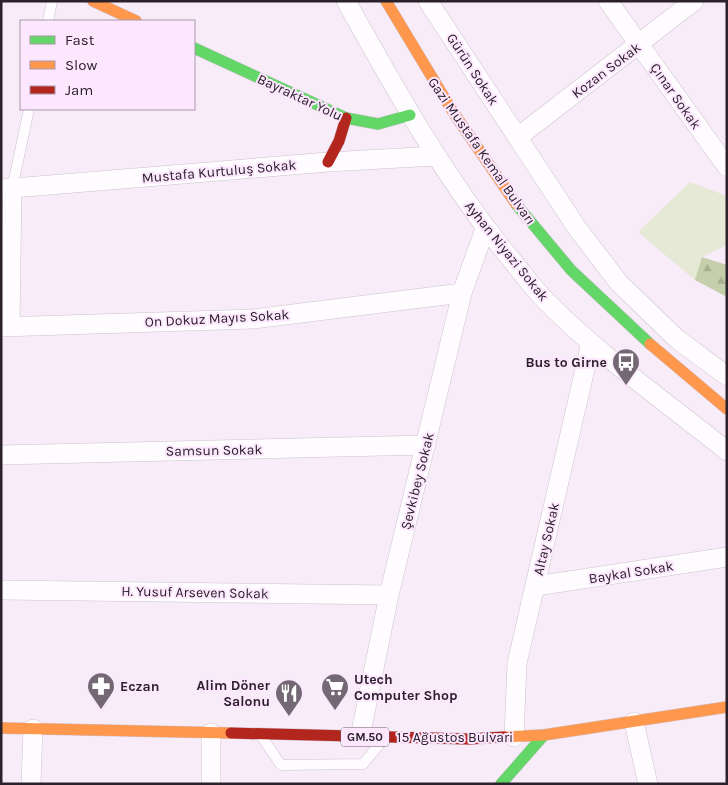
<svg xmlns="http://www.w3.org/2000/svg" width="728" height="785" font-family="Karla,sans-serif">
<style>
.grass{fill:#e5e9d6}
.forest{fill:url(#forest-firs)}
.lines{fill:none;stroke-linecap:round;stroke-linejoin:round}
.lane-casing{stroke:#cdc2cd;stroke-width:11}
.street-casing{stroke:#cdc2cd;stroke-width:20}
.fast-casing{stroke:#cdc2cd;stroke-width:12}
.slow-casing{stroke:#cdc2cd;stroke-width:12}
.jam-casing{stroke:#cdc2cd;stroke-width:12}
.lane{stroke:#fefcfe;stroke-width:10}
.street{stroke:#fefcfe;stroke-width:19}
.fast{stroke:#63d668;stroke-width:11}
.slow{stroke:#ff974d;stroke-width:11}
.jam{stroke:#b3261e;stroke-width:11}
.labels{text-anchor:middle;stroke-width:4;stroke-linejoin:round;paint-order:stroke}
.shield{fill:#fde7fe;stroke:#6a5c6a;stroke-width:1}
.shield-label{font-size:12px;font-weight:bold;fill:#2b212b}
.street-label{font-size:14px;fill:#2b212b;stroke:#fde7fe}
.poi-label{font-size:14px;font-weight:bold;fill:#2b212b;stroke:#fde7fe;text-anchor:end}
</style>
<defs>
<pattern id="forest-firs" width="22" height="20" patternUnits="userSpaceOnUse" patternTransform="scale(1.25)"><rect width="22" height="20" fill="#c6cfab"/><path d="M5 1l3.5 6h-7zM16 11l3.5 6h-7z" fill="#aab193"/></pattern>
</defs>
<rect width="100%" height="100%" fill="#f8ecf9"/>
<!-- grass -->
<path class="grass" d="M 690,182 L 727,196 L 727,245 L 702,257 L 695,280 L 638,232 Z"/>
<!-- forest -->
<path class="forest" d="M 702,257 L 727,265 L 727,297 L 695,280 Z"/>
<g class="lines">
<!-- lane casing -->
<g class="lane-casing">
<path id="lane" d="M 48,21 L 52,1
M 12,189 L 29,109
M 262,737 L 281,765 L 363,764 L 382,741"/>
</g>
<!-- street casing -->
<g class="street-casing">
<path id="street" d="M 346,1 C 397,92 447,183 514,263 C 524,275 534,289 546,301 C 600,356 666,402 727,451
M 428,1 L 577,228 L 619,283 L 677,339 L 727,376
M 608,1 L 727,167
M 518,137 L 694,1
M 1,189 L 328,162 L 436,156
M 10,326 L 12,189
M 1,327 L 253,319 L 462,293
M 1,455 L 426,445
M 536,586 L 727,557
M 1,590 L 389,595
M 634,722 L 648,784
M 211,733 L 211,784
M 360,737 L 389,595 L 462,293 L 485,229
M 514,737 L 517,663 L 591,343
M 31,784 L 33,729"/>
</g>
<!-- fast casing -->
<g class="fast-casing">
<path id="fast" d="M 194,48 L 346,118 L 378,124 L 410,115
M 516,204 L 571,270 L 650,344
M 501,784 L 544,735"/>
</g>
<!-- slow casing -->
<g class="slow-casing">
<path id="slow" d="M 93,1 L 136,21
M 386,1 L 453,112 L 516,204
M 650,344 L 727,409
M 1,728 L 231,733
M 504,737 L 544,735 L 727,707"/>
</g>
<!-- jam casing -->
<g class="jam-casing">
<path id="jam" d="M 328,162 L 339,141 L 346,118
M 231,733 L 469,739 L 504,737"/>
</g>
<!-- lane -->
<use href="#lane" class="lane"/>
<!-- street -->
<use href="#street" class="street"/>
<!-- fast -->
<use href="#fast" class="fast"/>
<!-- slow -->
<use href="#slow" class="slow"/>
<!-- jam -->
<use href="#jam" class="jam"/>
</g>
<!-- icons -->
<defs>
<g id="bus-pin" transform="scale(1.4375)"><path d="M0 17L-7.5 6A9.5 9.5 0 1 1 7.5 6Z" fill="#736873" stroke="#fde7fe"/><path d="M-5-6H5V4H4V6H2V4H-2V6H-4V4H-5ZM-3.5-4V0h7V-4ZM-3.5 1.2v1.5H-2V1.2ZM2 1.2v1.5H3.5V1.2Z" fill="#fff"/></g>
<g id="pharmacy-pin" transform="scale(1.4375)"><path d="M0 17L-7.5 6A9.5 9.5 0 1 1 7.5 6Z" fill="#736873" stroke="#fde7fe"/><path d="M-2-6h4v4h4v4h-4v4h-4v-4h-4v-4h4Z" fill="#fff"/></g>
<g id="supermarket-pin" transform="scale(1.4375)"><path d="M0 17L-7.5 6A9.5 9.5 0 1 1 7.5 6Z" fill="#736873" stroke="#fde7fe"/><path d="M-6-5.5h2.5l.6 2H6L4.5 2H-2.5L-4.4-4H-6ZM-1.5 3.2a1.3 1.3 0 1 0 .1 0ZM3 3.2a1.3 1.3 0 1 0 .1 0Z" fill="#fff"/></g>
<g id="restaurant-pin" transform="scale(1.4375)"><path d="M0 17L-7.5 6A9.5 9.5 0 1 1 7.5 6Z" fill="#736873" stroke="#fde7fe"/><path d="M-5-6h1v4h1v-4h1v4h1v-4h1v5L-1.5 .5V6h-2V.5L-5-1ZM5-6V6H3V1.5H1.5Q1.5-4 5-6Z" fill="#fff"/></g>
</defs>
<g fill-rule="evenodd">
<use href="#bus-pin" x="626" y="362"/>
<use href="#pharmacy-pin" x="101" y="686"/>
<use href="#supermarket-pin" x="335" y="687"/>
<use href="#restaurant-pin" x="289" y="693"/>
</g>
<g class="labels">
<!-- shield labels -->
<rect class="shield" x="341" y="727.5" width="48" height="19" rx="4"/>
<g class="shield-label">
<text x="365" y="741">GM.50</text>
</g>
<!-- street labels -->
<g class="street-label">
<text transform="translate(473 69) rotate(57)" y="5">Gürün Sokak</text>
<text transform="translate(606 70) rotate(-37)" y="5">Kozan Sokak</text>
<text transform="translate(676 96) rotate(55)" y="5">Çınar Sokak</text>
<text transform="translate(300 97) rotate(25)" y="5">Bayraktar Yolu</text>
<text transform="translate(482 151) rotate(55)" y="5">Gazi Mustafa Kemal Bulvarı</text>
<text transform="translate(219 171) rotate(-5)" y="5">Mustafa Kurtuluş Sokak</text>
<text transform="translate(507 251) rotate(51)" y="5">Ayhan Niyazi Sokak</text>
<text transform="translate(217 318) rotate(-3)" y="5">On Dokuz Mayıs Sokak</text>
<text transform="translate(214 450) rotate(-1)" y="5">Samsun Sokak</text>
<text transform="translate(417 481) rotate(-76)" y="5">Şevkibey Sokak</text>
<text transform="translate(546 539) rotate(-77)" y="5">Altay Sokak</text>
<text transform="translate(631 572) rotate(-9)" y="5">Baykal Sokak</text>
<text transform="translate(195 592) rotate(1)" y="5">H. Yusuf Arseven Sokak</text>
<text x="455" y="742">15 Ağustos Bulvari</text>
</g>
<!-- poi labels -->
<g class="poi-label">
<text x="607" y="367">Bus to Girne</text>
<text x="354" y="684" text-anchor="start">Utech<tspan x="354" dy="16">Computer Shop</tspan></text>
<text x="270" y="690">Alim Döner<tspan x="270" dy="16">Salonu</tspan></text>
<text x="120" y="691" text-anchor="start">Eczan</text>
</g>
</g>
<!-- border -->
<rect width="728" height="785" fill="none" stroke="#2b212b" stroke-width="5"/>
<!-- legend -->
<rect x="20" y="20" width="175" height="90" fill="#fde7fe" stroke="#a998aa"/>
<rect x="30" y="36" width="25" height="8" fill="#63d668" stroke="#a998aa"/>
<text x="65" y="45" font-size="15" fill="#2b212b">Fast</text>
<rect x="30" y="61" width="25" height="8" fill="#ff974d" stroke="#a998aa"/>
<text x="65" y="70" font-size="15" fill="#2b212b">Slow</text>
<rect x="30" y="86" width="25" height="8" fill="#b3261e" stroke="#a998aa"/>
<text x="65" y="95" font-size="15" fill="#2b212b">Jam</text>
</svg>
